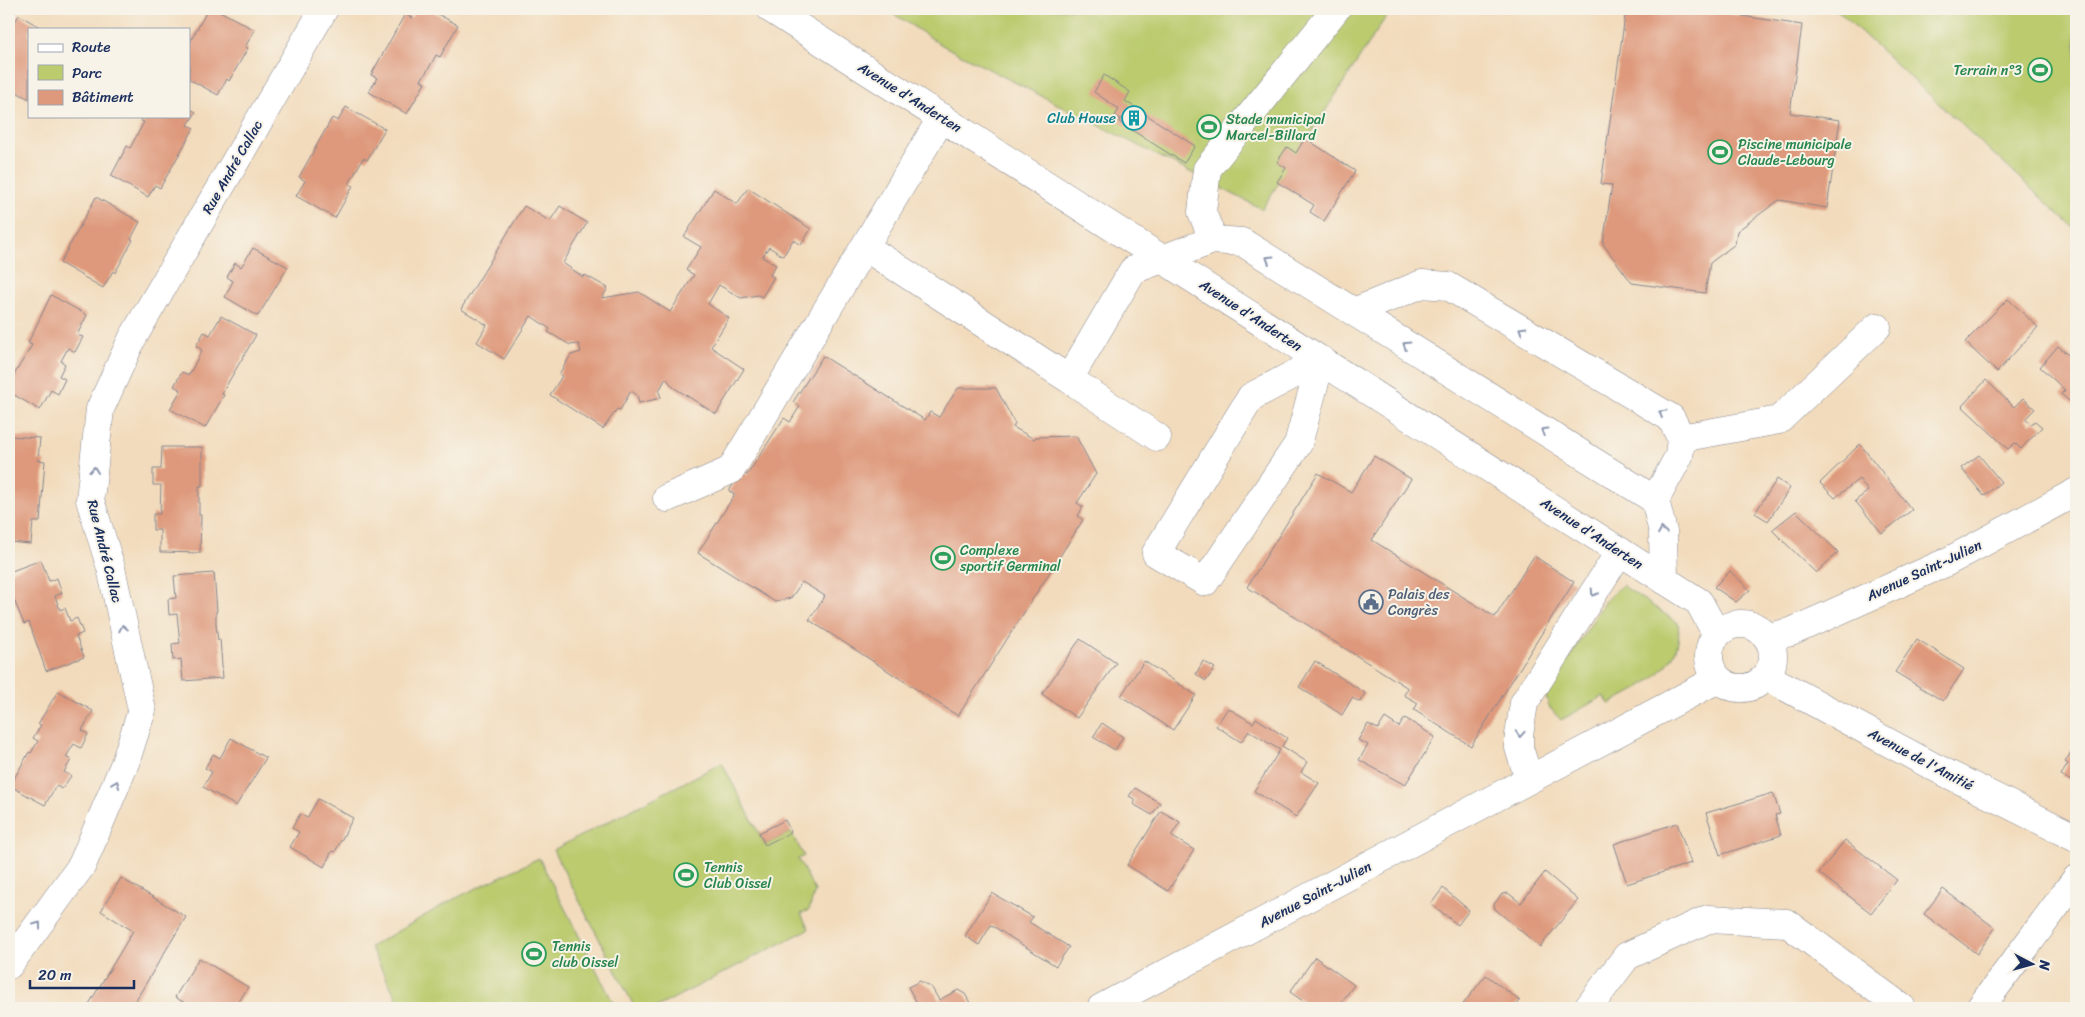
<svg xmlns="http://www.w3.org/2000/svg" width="2085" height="1017" font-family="Sriracha,sans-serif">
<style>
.green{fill:#bbcb6e;stroke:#6b7d66}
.building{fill:#de997c}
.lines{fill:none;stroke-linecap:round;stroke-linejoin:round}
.minor-casing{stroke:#86858d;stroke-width:29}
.minor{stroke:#fff;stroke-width:28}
.oneway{stroke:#8d97ae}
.labels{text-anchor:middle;stroke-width:4;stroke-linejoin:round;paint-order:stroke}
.leisure-label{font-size:14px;fill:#27864d;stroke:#f7f3e8;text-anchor:start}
.street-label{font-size:14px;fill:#1b2f5e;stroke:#f7f3e8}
.culture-label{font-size:14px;fill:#0d838f;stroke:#f7f3e8;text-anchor:end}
.service-label{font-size:14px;fill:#4e5e75;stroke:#f7f3e8;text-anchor:start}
</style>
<rect width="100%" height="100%" fill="#f7f3e8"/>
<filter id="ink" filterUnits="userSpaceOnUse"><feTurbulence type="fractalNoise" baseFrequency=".02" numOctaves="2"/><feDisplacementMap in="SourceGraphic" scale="10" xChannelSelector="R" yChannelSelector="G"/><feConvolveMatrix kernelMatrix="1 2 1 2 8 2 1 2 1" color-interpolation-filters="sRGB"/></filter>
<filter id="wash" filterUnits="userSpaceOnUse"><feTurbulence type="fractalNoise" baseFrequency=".0096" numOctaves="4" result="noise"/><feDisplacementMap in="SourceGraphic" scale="20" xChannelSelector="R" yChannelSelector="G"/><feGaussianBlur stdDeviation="1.12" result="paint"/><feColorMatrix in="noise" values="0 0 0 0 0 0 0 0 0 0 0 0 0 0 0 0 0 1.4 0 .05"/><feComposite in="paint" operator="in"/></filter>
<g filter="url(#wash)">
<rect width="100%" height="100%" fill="#f2dbbc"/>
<!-- green -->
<path class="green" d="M 886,9 L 1391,9 L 1262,209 L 942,45 Z
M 1836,9 L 2076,9 L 2076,230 Z
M 1622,585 L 1678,623 C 1685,667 1642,687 1609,704 L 1604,696 L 1561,720 L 1549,707 L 1546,696 L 1605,601 Z
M 722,763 L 765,845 L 791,832 L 804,856 L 798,859 L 815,891 L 809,910 L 801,914 L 809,929 L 655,1008 L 635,1008 L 553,850 Z
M 539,858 L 616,1008 L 402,1008 L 370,947 L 452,900 Z"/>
<g id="blocks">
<!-- building -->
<path class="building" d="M 208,9 L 216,9 L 255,30 L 245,47 L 248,48 L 229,81 L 227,79 L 218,95 L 189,79 L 189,44 Z
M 416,9 L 428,9 L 458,25 L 440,57 L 436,55 L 429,68 L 421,80 L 425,83 L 407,114 L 369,92 L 377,78 L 371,75 L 405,14 L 411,18 Z
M 1626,9 L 1696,9 L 1802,25 L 1790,113 L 1840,120 L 1827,208 L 1779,200 L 1737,231 L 1735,244 L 1710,263 L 1705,293 L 1632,283 L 1603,244 L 1612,185 L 1601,184 Z
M 19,15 L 43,29 L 29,29 L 29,99 L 9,88 L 9,32 Z
M 1104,75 L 1130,92 L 1125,101 L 1195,146 L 1184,163 L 1119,122 L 1121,119 L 1115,116 L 1119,109 L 1094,92 Z
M 346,107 L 385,129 L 367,160 L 363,158 L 349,184 L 353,186 L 335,218 L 296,196 L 305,181 L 299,177 L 332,118 L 338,121 Z
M 189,108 L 196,112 L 188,125 L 194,128 L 160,188 L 155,185 L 148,197 L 111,176 L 127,146 L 130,148 L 144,122 L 141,121 L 144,116 L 189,116 Z
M 1305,138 L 1355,171 L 1324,221 L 1310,212 L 1314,205 L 1277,182 L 1286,168 L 1277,162 L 1287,147 L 1296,153 Z
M 748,188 L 811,229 L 801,245 L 793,240 L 783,256 L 769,247 L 762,257 L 776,265 L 770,275 L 774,277 L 762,297 L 758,295 L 741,298 L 719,285 L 708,304 L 729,318 L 711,347 L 744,369 L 716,414 L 673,387 L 666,378 L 659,391 L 661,398 L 639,403 L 637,395 L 631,391 L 620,410 L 617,409 L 603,429 L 550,395 L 562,376 L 559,374 L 571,355 L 581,352 L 579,344 L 570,345 L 548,332 L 550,329 L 531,316 L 504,359 L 477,342 L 487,325 L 461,309 L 524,206 L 550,221 L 560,206 L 587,223 L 563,263 L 583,277 L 585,275 L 608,288 L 602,298 L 639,292 L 670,312 L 694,275 L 686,270 L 701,247 L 684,237 L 714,189 L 737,204 Z
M 96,197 L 140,222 L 131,239 L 133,240 L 115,273 L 113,271 L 103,288 L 60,263 Z
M 253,248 L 288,267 L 258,316 L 225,297 L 233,281 L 227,277 L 235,263 L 241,267 Z
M 51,295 L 87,315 L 77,335 L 83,337 L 75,352 L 68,348 L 61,361 L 65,364 L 59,376 L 65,379 L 58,394 L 51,390 L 40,410 L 9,392 L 9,383 L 32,345 L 28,343 Z
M 2008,299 L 2038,327 L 1997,372 L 1965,342 Z
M 221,316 L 256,335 L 229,381 L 222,394 L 224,395 L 205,428 L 170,409 L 181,390 L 174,386 L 182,372 L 189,375 L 202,350 L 196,346 L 204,332 L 210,335 Z
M 2058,346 L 2076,362 L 2076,407 L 2061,394 L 2065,390 L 2040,367 Z
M 823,356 L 925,420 L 930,412 L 939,417 L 958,388 L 996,388 L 1015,424 L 1013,427 L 1034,439 L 1036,437 L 1076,436 L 1096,474 L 1077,503 L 1083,507 L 1078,516 L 1083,520 L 958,716 L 809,620 L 825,596 L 802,582 L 791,598 L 775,602 L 698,553 L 735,494 L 729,491 L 741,472 L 747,475 L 784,418 L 790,422 L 800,406 L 793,402 Z
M 1986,380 L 2014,407 L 2023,398 L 2035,409 L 2025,419 L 2031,424 L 2035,421 L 2042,427 L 2021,449 L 2015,443 L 2008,449 L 1962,406 Z
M 9,436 L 40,438 L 38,460 L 45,461 L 40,522 L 33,522 L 31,544 L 9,542 Z
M 1860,444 L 1912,510 L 1882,533 L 1855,501 L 1868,491 L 1859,479 L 1835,498 L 1820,483 Z
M 162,447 L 202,447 L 202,486 L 199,486 L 199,515 L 201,515 L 200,553 L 160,552 L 160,530 L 153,530 L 153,514 L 160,514 L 161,485 L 153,485 L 153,469 L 161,469 Z
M 1979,455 L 2001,482 L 1984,496 L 1961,468 Z
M 1374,456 L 1411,479 L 1372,540 L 1495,617 L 1534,556 L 1574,582 L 1471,746 L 1414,710 L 1418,703 L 1404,695 L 1408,688 L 1247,587 L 1318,473 L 1351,492 Z
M 1777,479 L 1790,488 L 1768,521 L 1755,513 Z
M 1796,511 L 1838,552 L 1816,573 L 1772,530 Z
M 41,560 L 49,581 L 57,578 L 62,593 L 55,596 L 60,610 L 65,608 L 70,621 L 77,618 L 83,633 L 76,636 L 84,657 L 46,671 L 29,622 L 24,624 L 9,588 L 9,572 Z
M 1730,571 L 1750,590 L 1736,602 L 1714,587 Z
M 214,573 L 217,611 L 216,611 L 216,625 L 218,640 L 220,639 L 223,678 L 183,681 L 181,659 L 173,660 L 172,644 L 180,643 L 177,614 L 169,615 L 168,599 L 176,598 L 174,576 Z
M 1080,639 L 1116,663 L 1077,718 L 1042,694 Z
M 1917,639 L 1964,669 L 1943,701 L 1895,672 Z
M 1144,661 L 1196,695 L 1173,730 L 1121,696 Z
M 1203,661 L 1215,668 L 1206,681 L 1196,674 Z
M 1315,661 L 1365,693 L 1360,702 L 1352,698 L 1342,715 L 1299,687 Z
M 58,691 L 93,711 L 82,730 L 88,734 L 81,748 L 74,744 L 66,757 L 71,760 L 64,772 L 71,776 L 62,789 L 56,786 L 45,805 L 10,786 L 29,752 L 31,753 L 38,741 L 33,738 L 41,725 L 38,724 Z
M 1228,708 L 1253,723 L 1256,718 L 1287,738 L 1282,746 L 1307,762 L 1301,772 L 1319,783 L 1296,817 L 1254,791 L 1280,750 L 1249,731 L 1241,742 L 1216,726 Z
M 1385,718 L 1399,727 L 1405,718 L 1435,737 L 1405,785 L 1359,760 L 1368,745 L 1358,740 L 1368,724 L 1378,729 Z
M 1102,723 L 1123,737 L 1115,750 L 1093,737 Z
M 231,738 L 266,758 L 236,806 L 203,787 L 212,772 L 205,768 L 213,754 L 220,758 Z
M 2076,744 L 2076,784 L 2061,775 L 2068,764 L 2065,762 Z
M 1135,788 L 1160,803 L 1152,815 L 1133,804 L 1136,800 L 1129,796 Z
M 1773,793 L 1780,814 L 1775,815 L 1781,835 L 1720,855 L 1706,813 Z
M 318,799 L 353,818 L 335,852 L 332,851 L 324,867 L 290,847 L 299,832 L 292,828 L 300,814 L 307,818 Z
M 1161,811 L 1180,822 L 1171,836 L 1194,850 L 1168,891 L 1127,865 Z
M 785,820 L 791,832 L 765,845 L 759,833 Z
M 1677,823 L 1691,863 L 1627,884 L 1614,844 Z
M 1845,840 L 1897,880 L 1871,913 L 1819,873 Z
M 1545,872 L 1578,900 L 1540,947 L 1495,909 L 1494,904 L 1502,894 L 1508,893 L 1521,903 Z
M 121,878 L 186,917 L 131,1008 L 95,1008 L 89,1004 L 133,931 L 101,911 Z
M 1443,888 L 1469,910 L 1458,925 L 1431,904 Z
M 1943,889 L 1995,928 L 1977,954 L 1924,914 Z
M 992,893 L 1033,917 L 1029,922 L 1069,947 L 1056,966 L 991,925 L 979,945 L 965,936 Z
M 1315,957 L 1354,985 L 1337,1008 L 1313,1008 L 1290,992 Z
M 199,958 L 248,987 L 235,1008 L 193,1008 L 175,997 Z
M 1486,975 L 1520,1001 L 1514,1008 L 1460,1008 Z
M 920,981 L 932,988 L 939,1000 L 958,990 L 965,994 L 973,1008 L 911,1008 L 918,1005 L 908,987 Z"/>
</g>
</g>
<g filter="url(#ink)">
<use href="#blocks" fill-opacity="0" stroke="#86858d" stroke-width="1"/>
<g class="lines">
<!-- minor casing -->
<g class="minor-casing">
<path id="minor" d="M 771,9 L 1699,602 L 1717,635
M 1213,240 L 1202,212 L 1207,169 L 1336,9
M 865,247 L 1069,379 L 1133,270 L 1213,240 L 1242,242 L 1655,500 L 1663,532 L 1664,580
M 1354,312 L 1422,284 L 1448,286 L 1671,418 L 1681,438 L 1679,456 L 1655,500
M 1321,360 L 1298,444 L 1205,582 L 1156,553 L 1251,397 Z
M 1069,379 L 1157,437
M 1681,438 L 1779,420 L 1877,327
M 667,498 L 731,470 L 942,117
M1709 656a32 32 0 1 1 64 0a32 32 0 1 1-64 0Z
M 1768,637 L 1791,632 L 1947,562 L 2076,492
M 1767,677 L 1934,767 L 2076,838
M 1529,779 L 1519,748 L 1519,735 L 1524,703 L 1620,551
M 9,965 L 82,865 L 125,763 L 142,710 L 111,568 L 90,500 L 100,409 L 132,339 L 324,9
M 1101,1008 L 1718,679
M 1588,1008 L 1627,956 L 1708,919 L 1787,923 L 1902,1008
M 1980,1008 L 2076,879"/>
</g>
<!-- minor -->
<use href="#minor" class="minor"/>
</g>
<!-- one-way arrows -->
<defs><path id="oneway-chevron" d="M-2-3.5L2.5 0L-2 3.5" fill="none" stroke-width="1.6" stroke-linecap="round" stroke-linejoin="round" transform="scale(1.25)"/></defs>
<g class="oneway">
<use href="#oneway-chevron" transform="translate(1269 259) rotate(-148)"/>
<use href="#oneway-chevron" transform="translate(1522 330) rotate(-149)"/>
<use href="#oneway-chevron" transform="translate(1406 345) rotate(-148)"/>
<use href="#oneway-chevron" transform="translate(1662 413) rotate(-149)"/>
<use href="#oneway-chevron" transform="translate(1544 431) rotate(-148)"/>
<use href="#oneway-chevron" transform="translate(94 470) rotate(-84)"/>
<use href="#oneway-chevron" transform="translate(1662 531) rotate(-99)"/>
<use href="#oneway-chevron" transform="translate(1594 593) rotate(123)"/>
<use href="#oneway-chevron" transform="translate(123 628) rotate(-102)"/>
<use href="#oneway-chevron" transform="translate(1520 734) rotate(94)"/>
<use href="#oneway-chevron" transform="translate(116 784) rotate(-67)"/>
<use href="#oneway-chevron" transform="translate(38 925) rotate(-54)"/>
</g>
</g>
<!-- icons -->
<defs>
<g id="stadium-ring" transform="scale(1.25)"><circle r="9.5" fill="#f7f3e8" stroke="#2e9e5b" stroke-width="1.5"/><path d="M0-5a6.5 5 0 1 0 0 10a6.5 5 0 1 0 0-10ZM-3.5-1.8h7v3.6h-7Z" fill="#2e9e5b"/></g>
<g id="building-ring" transform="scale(1.25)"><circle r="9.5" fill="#f7f3e8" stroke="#0f9aa8" stroke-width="1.5"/><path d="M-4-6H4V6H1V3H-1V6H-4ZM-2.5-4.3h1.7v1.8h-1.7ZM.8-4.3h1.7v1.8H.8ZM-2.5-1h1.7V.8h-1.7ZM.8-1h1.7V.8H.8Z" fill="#0f9aa8"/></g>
<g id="civic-ring" transform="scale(1.25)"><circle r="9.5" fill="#f7f3e8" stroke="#5c6f8a" stroke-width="1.5"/><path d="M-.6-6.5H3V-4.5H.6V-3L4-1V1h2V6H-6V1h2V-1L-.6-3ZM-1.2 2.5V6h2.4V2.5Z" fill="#5c6f8a"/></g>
</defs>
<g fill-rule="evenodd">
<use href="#stadium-ring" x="2040" y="70"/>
<use href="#building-ring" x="1134" y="118"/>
<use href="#stadium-ring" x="1209" y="127"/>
<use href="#stadium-ring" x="1720" y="152"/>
<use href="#stadium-ring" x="943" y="558"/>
<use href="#civic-ring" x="1371" y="602"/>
<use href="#stadium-ring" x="686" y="875"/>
<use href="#stadium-ring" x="534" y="954"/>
</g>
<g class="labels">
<!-- leisure labels -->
<g class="leisure-label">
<text x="2022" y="75" text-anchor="end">Terrain n°3</text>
<text x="1226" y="124">Stade municipal<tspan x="1226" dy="16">Marcel-Billard</tspan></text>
<text x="1738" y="149">Piscine municipale<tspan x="1738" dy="16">Claude-Lebourg</tspan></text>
<text x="960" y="555">Complexe<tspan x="960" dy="16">sportif Germinal</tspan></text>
<text x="704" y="872">Tennis<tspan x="704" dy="16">Club Oissel</tspan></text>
<text x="552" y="951">Tennis<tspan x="552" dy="16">club Oissel</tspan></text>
</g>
<!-- street labels -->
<g class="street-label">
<text transform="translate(910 97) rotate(32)" y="5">Avenue d'Anderten</text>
<text transform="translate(232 167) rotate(-60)" y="5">Rue André Callac</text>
<text transform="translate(1251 315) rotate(33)" y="5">Avenue d'Anderten</text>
<text transform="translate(1592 533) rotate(33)" y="5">Avenue d'Anderten</text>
<text transform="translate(105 551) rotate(76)" y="5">Rue André Callac</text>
<text transform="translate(1924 570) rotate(-25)" y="5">Avenue Saint-Julien</text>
<text transform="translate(1921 759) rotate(28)" y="5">Avenue de l'Amitié</text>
<text transform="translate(1315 894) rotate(-28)" y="5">Avenue Saint-Julien</text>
</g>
<!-- culture labels -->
<g class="culture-label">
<text x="1116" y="123">Club House</text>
</g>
<!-- service labels -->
<g class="service-label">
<text x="1388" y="599">Palais des<tspan x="1388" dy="16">Congrès</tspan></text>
</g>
</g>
<!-- margin -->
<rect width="2085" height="1017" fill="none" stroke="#f7f3e8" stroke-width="30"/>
<!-- legend -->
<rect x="28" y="28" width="162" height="90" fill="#f7f3e8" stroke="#9fa5b1"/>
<rect x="38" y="44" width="25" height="8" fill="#ffffff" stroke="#9fa5b1"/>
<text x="72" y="52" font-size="15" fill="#1b2f5e">Route</text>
<rect x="38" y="65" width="25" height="15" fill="#bbcb6e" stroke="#9fa5b1"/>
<text x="72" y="78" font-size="15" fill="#1b2f5e">Parc</text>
<rect x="38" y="90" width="25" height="15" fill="#de997c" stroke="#9fa5b1"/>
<text x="72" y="102" font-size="15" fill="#1b2f5e">Bâtiment</text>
<!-- north arrow -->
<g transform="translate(2032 964) rotate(96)" stroke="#f7f3e8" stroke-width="4" paint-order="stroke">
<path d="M0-4L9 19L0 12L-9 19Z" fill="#1b2f5e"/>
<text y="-8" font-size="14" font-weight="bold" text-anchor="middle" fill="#1b2f5e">N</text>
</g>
<!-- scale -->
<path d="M30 980v8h104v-8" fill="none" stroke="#1b2f5e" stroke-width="2.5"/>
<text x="38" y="980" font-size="15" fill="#1b2f5e" stroke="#f7f3e8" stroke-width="4" paint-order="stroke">20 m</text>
</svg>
